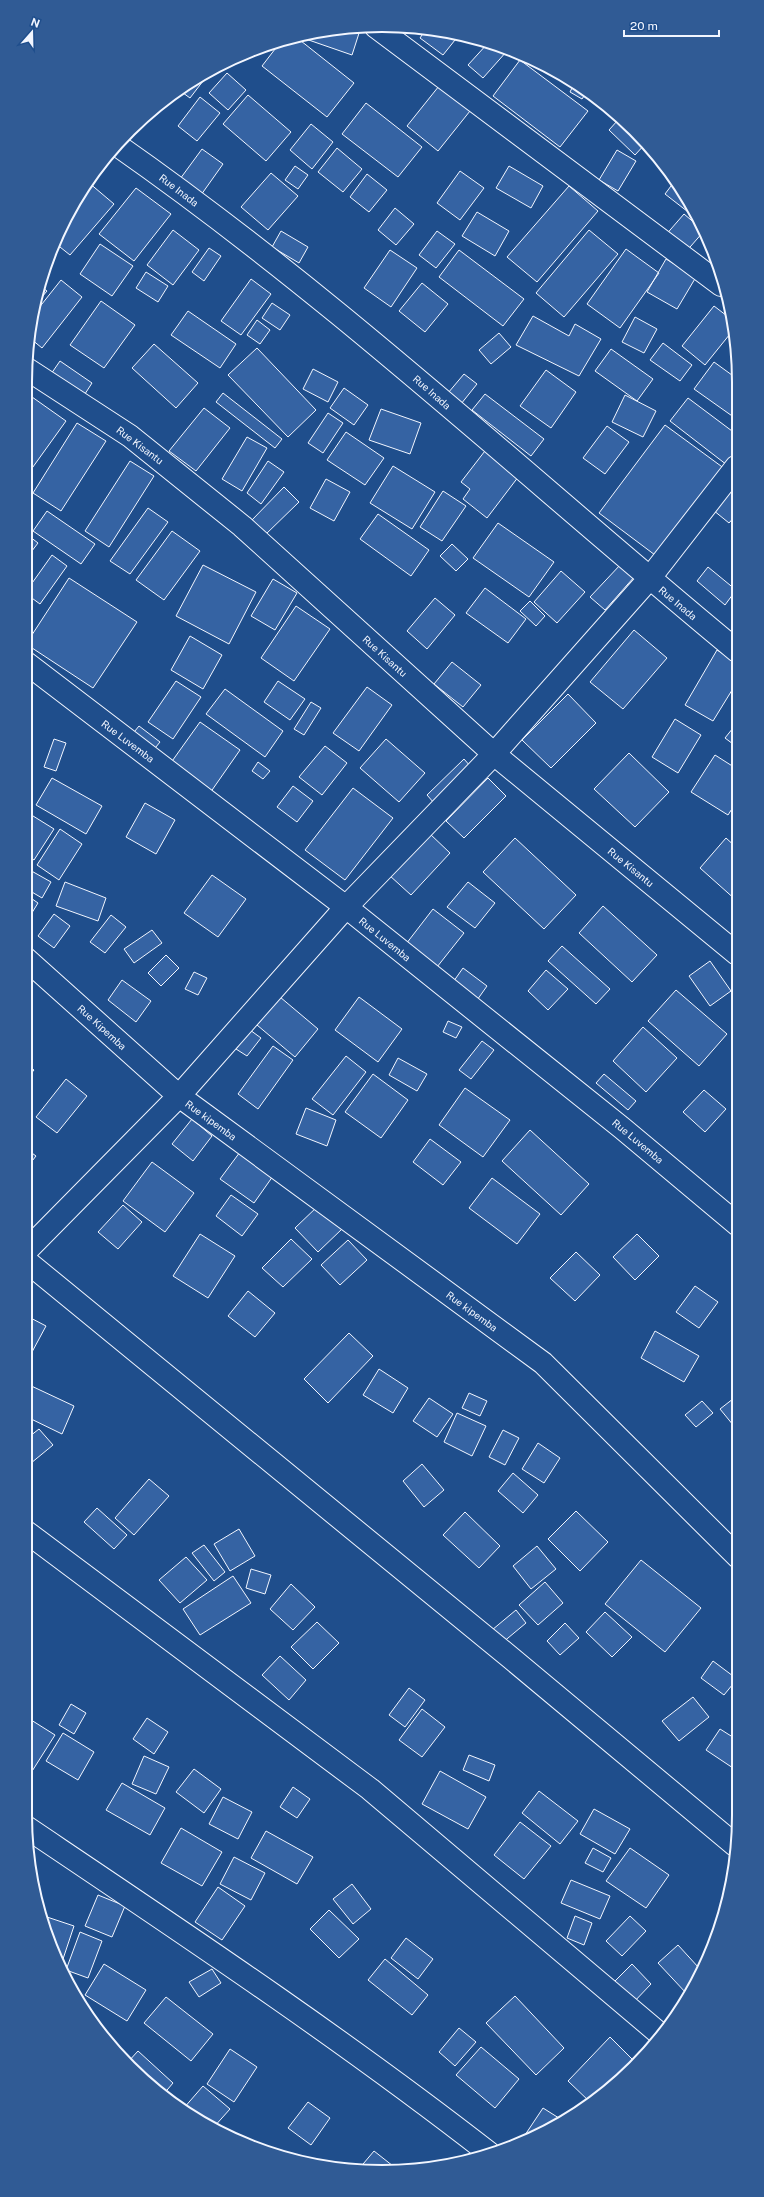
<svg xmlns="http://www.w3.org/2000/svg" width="764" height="2197" font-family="'Public Sans',sans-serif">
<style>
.building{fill:#3563a3;stroke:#f2f6ff}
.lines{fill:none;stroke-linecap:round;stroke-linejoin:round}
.minor-casing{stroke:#f2f6ff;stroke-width:24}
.minor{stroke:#1f4e8c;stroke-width:22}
.labels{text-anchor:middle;stroke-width:3;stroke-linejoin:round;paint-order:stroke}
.street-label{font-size:10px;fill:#f2f6ff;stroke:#1f4e8c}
.rim{fill:none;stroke:#f2f6ff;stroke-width:2}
</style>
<rect width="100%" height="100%" fill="#1f4e8c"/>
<!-- building -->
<path class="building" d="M 361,27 L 352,55 L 300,37 L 335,28 Z
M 426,29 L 459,35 L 443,55 L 420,38 Z
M 296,37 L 354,83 L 327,117 L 262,66 L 282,40 Z
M 488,43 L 507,51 L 483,78 L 468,65 Z
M 520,60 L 588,111 L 560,147 L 493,96 Z
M 213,68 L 190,98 L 179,90 L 203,73 Z
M 227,73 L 246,90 L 228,110 L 209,93 Z
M 574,84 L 586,93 L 582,99 L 570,92 Z
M 439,86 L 470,111 L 438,151 L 407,126 Z
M 248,95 L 291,132 L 266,161 L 223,124 Z
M 200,97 L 220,113 L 197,141 L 178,126 Z
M 366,103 L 422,147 L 398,177 L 342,134 Z
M 618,120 L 646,143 L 635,155 L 609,130 Z
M 311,124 L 333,142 L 312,169 L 290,150 Z
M 337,148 L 362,169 L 343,192 L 318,172 Z
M 202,149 L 223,164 L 201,195 L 180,179 Z
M 617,150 L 636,161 L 618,191 L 599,180 Z
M 295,166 L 308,175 L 298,189 L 285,180 Z
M 509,166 L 543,186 L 531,208 L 496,188 Z
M 460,171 L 484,188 L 460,220 L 437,203 Z
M 271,173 L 298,196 L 268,230 L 241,207 Z
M 367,174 L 387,190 L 369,212 L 350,197 Z
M 88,182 L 114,204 L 70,255 L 55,243 L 62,224 Z
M 674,182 L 701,222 L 665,194 Z
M 569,186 L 598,211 L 537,282 L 507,257 Z
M 136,188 L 171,214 L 134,261 L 99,234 Z
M 395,208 L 414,224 L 396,245 L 378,230 Z
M 477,212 L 509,231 L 495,256 L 462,236 Z
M 684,214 L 704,231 L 684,254 L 664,237 Z
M 173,230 L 199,250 L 173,285 L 147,265 Z
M 589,230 L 618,254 L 564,317 L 536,293 Z
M 281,231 L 308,247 L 299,263 L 272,247 Z
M 437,231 L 455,244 L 436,268 L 419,255 Z
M 100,244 L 133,266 L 112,296 L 80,274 Z
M 209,248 L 221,256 L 204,281 L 192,272 Z
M 626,249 L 659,273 L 620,328 L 587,304 Z
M 390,250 L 417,268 L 391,307 L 364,288 Z
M 459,250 L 524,299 L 503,326 L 439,277 Z
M 666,259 L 696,277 L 677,309 L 647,292 Z
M 146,272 L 168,286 L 158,302 L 136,288 Z
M 251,279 L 271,294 L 241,335 L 221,321 Z
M 61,280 L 82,297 L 42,348 L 31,339 L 34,314 Z
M 422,283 L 448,304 L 425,332 L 399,311 Z
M 39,285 L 47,291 L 35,305 L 37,290 Z
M 101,301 L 135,325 L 104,368 L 70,345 Z
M 272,303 L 290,315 L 280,330 L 262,318 Z
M 714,306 L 731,319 L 734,329 L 705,365 L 682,346 Z
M 188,311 L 236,344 L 220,368 L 171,335 Z
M 533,316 L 569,336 L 575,324 L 601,339 L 579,376 L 516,345 Z
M 635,317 L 657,329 L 644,353 L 622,342 Z
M 257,320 L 270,330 L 260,344 L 247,335 Z
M 499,333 L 511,347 L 491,364 L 479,350 Z
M 663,343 L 692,365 L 680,381 L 650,360 Z
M 154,344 L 198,383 L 176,408 L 132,368 Z
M 257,348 L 316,410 L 288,437 L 228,375 Z
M 611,349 L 653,379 L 637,401 L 595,371 Z
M 60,361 L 92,383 L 83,397 L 51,374 Z
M 714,362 L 736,378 L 735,418 L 694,389 Z
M 313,369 L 338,382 L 328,402 L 303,389 Z
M 546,370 L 576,392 L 551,428 L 520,406 Z
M 464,374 L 477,384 L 461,404 L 448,393 Z
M 344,388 L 368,405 L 354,425 L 330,408 Z
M 25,392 L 66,421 L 25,478 Z
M 223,393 L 282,439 L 275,448 L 216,402 Z
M 485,394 L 544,439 L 531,456 L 472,410 Z
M 625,395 L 656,411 L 643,437 L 612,422 Z
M 688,398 L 736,434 L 736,453 L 727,465 L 670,421 Z
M 204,408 L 230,428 L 196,471 L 169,451 Z
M 381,409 L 421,423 L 410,454 L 369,440 Z
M 328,413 L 343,423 L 323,453 L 308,443 Z
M 77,423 L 106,441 L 61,511 L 33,493 Z
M 665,425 L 725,469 L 659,558 L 599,513 Z
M 607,426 L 629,442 L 605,474 L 583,458 Z
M 346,432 L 384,458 L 365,485 L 327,460 Z
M 247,437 L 267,448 L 242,491 L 222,479 Z
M 488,447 L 522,472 L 487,518 L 463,499 L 470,489 L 461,482 Z
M 130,461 L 154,476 L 109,547 L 85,531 Z
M 268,461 L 284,472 L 261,504 L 247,493 Z
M 393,466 L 435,492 L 412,529 L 370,503 Z
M 326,479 L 350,492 L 334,521 L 310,508 Z
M 736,481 L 736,515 L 729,523 L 713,510 Z
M 284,487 L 299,502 L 265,535 L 251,521 Z
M 443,491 L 466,506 L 442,541 L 420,527 Z
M 148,508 L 168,522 L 130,574 L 110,561 Z
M 47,511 L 95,544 L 81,564 L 33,531 Z
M 378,514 L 429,550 L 411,576 L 360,539 Z
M 498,523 L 554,562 L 529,597 L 473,558 Z
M 172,531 L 200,551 L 164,600 L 136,580 Z
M 25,533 L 38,543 L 25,560 Z
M 452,544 L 468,559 L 456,571 L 440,556 Z
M 52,555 L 67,566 L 40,604 L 25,593 Z
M 621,564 L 635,576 L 605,610 L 590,597 Z
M 203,565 L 256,592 L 229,644 L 176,616 Z
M 708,567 L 736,590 L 725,605 L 697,581 Z
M 561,571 L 585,592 L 557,623 L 534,602 Z
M 69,578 L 137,622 L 93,688 L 26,644 Z
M 273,579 L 297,593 L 275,630 L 251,616 Z
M 485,588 L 526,619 L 508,643 L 466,613 Z
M 435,598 L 455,615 L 427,649 L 407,631 Z
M 530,601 L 545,616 L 536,626 L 520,611 Z
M 296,606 L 330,629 L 294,681 L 261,658 Z
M 634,630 L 667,658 L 623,709 L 590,682 Z
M 190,636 L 222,655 L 203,689 L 171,670 Z
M 717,650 L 737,662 L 737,682 L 713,721 L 685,705 Z
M 452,662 L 481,685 L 463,707 L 434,684 Z
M 176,681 L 201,697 L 173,739 L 148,722 Z
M 278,681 L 305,699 L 290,720 L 264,702 Z
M 367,687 L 392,705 L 359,751 L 333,733 Z
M 225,689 L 283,731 L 265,757 L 206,714 Z
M 568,694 L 596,723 L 551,768 L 522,740 Z
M 311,702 L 321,708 L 304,735 L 294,729 Z
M 675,719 L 701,735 L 678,773 L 652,757 Z
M 200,722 L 240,750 L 210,793 L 170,764 Z
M 737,723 L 737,747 L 725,738 Z
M 139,726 L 160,742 L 151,753 L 130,737 Z
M 54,739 L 66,743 L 56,771 L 44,767 Z
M 386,739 L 425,773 L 399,802 L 360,768 Z
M 325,746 L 347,763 L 322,795 L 299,777 Z
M 629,753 L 669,792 L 635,827 L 594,789 Z
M 715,755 L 737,769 L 737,801 L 728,815 L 691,792 Z
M 464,759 L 471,767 L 434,803 L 427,795 Z
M 258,762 L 270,771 L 263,779 L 252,771 Z
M 52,778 L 102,806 L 86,834 L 36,805 Z
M 488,778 L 506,796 L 464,838 L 446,821 Z
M 293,786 L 313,801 L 297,822 L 277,807 Z
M 353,788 L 393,818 L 345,880 L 305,850 Z
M 145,803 L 175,820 L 156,854 L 126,837 Z
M 25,811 L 54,829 L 34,860 L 25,854 Z
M 60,829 L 82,844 L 59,880 L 37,865 Z
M 429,833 L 450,853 L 411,895 L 389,875 Z
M 515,838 L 576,895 L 544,929 L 483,872 Z
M 726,838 L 737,848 L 737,901 L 700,868 Z
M 28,869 L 51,882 L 42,898 L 25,888 L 25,874 Z
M 212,875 L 246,899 L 218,937 L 184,913 Z
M 65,882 L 106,898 L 98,921 L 56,906 Z
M 468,882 L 495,903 L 475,928 L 447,907 Z
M 25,894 L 38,903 L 25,924 Z
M 603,906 L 657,955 L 632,982 L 579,933 Z
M 433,909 L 464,933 L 437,967 L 406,944 Z
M 54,914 L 70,926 L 54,948 L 38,936 Z
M 111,915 L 126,927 L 105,953 L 90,942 Z
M 152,930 L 162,943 L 134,963 L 124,949 Z
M 562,946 L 610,989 L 596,1004 L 548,961 Z
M 166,955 L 179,968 L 161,986 L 148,973 Z
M 710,961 L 731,991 L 710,1006 L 689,976 Z
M 463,968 L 487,986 L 475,1003 L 451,985 Z
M 546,970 L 568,989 L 548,1010 L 528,991 Z
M 194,972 L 207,978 L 198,995 L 185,989 Z
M 122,980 L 151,1001 L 136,1022 L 108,1000 Z
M 676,990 L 727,1034 L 699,1066 L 648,1021 Z
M 280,997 L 318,1029 L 295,1057 L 257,1025 Z
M 359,997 L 402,1029 L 378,1062 L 335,1030 Z
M 448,1021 L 462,1027 L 456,1038 L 443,1032 Z
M 643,1027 L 677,1058 L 646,1092 L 613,1061 Z
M 250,1030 L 261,1038 L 247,1056 L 236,1049 Z
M 482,1041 L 494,1050 L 471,1079 L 459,1070 Z
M 273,1046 L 293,1060 L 258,1109 L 238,1094 Z
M 346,1056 L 366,1072 L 333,1115 L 312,1099 Z
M 398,1058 L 427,1074 L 417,1091 L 389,1075 Z
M 25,1064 L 34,1070 L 25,1081 Z
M 373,1074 L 408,1100 L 381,1138 L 345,1112 Z
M 604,1074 L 636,1101 L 628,1110 L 596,1083 Z
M 66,1079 L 87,1096 L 57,1133 L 36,1117 Z
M 465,1088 L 510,1120 L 483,1157 L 439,1125 Z
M 704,1090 L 726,1109 L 705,1132 L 683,1112 Z
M 306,1108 L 336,1120 L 327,1146 L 296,1134 Z
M 192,1119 L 212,1136 L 193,1161 L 172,1144 Z
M 530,1130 L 589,1184 L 561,1215 L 502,1161 Z
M 430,1139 L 461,1162 L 443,1185 L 413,1162 Z
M 25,1148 L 36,1156 L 25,1170 Z
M 240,1152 L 273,1176 L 254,1203 L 220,1179 Z
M 152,1162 L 194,1193 L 165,1232 L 123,1201 Z
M 492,1178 L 540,1214 L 517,1244 L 469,1208 Z
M 231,1195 L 258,1214 L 242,1236 L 216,1216 Z
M 123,1205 L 142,1222 L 118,1249 L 98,1232 Z
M 319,1205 L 342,1229 L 318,1252 L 295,1228 Z
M 200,1234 L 235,1256 L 208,1298 L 173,1276 Z
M 637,1234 L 659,1256 L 635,1280 L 613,1257 Z
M 291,1239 L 312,1259 L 283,1287 L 262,1268 Z
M 348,1240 L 367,1260 L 340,1285 L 321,1265 Z
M 576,1252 L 600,1275 L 575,1301 L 550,1278 Z
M 695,1286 L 718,1302 L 699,1328 L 676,1312 Z
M 248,1291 L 275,1313 L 255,1337 L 228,1316 Z
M 25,1315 L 46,1326 L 25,1365 Z
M 655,1331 L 699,1356 L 684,1382 L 641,1358 Z
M 349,1333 L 373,1356 L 328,1403 L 304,1379 Z
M 379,1369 L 408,1388 L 393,1413 L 363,1395 Z
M 25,1383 L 74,1406 L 62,1434 L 25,1416 Z
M 469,1393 L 487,1401 L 480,1416 L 462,1408 Z
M 738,1395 L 738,1431 L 720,1409 Z
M 429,1398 L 453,1414 L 437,1437 L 413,1421 Z
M 702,1401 L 713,1413 L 696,1427 L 685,1415 Z
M 457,1413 L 486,1426 L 472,1456 L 444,1442 Z
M 39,1429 L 53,1445 L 25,1468 L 25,1440 Z
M 503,1430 L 519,1438 L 505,1465 L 489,1457 Z
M 538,1443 L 560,1458 L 544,1483 L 522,1469 Z
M 422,1464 L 444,1490 L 424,1507 L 403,1481 Z
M 513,1473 L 538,1495 L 523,1513 L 498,1491 Z
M 149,1479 L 169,1496 L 134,1535 L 115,1518 Z
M 97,1508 L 127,1535 L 114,1549 L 84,1522 Z
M 576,1511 L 608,1542 L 580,1571 L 548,1539 Z
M 465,1512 L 500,1546 L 479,1568 L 443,1535 Z
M 239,1529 L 255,1556 L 230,1571 L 214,1544 Z
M 204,1545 L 225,1572 L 214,1581 L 192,1553 Z
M 537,1546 L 556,1569 L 531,1589 L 513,1566 Z
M 186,1557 L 207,1580 L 180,1603 L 159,1580 Z
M 641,1560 L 701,1608 L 665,1652 L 605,1604 Z
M 251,1569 L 271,1575 L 265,1594 L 246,1588 Z
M 233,1576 L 251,1603 L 200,1635 L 183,1609 Z
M 545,1582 L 563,1603 L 538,1625 L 519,1605 Z
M 291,1584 L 315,1607 L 293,1630 L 270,1609 Z
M 516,1610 L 526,1623 L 502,1643 L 492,1630 Z
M 605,1612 L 632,1637 L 612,1657 L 586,1632 Z
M 317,1622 L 339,1643 L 313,1669 L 291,1647 Z
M 565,1623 L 579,1638 L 560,1655 L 547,1641 Z
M 280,1656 L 306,1680 L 289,1700 L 262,1675 Z
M 713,1661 L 737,1679 L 724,1695 L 701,1678 Z
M 409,1688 L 425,1700 L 405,1727 L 389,1715 Z
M 693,1697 L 709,1717 L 679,1741 L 662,1721 Z
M 71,1704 L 86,1713 L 74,1734 L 59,1725 Z
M 422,1709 L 445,1727 L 422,1757 L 399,1740 Z
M 28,1718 L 55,1735 L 29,1776 L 25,1774 L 25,1724 Z
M 147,1718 L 168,1732 L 154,1754 L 133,1739 Z
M 720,1729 L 739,1741 L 739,1772 L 706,1750 Z
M 63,1733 L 94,1752 L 78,1780 L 46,1761 Z
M 469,1755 L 495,1765 L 489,1781 L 463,1770 Z
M 144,1756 L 169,1767 L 156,1794 L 132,1784 Z
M 194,1769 L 221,1789 L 204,1813 L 176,1792 Z
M 440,1771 L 486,1797 L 468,1829 L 422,1804 Z
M 122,1783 L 165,1808 L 150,1835 L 106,1810 Z
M 293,1787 L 310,1799 L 297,1818 L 280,1807 Z
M 539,1791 L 578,1821 L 560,1844 L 522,1813 Z
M 223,1797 L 252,1812 L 238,1839 L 209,1824 Z
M 594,1809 L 630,1829 L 615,1854 L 580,1834 Z
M 520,1822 L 551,1846 L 524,1879 L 494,1855 Z
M 181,1828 L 222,1852 L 202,1886 L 161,1863 Z
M 266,1831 L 313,1857 L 297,1884 L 251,1858 Z
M 593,1848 L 611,1858 L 603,1872 L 585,1863 Z
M 630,1848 L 669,1875 L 646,1908 L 606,1881 Z
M 234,1857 L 265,1873 L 251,1900 L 220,1884 Z
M 571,1880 L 610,1896 L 600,1919 L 561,1903 Z
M 352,1884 L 371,1909 L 353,1924 L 333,1899 Z
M 218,1887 L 245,1906 L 222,1940 L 195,1922 Z
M 98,1895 L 125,1906 L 112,1937 L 85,1926 Z
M 329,1910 L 359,1939 L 339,1958 L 310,1929 Z
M 41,1915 L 74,1926 L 63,1959 L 55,1956 L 52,1951 Z
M 575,1916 L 592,1923 L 584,1945 L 567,1938 Z
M 630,1916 L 646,1931 L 622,1956 L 606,1941 Z
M 80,1932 L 102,1941 L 88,1978 L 66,1970 Z
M 406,1938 L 433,1959 L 418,1979 L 391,1958 Z
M 678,1945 L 699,1968 L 687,1994 L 658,1963 Z
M 385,1959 L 428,1995 L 412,2015 L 368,1980 Z
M 104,1964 L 146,1990 L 127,2021 L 85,1995 Z
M 632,1964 L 651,1984 L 632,2004 L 612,1984 Z
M 212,1969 L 221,1983 L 199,1997 L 189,1982 Z
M 515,1996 L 564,2048 L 536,2075 L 486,2023 Z
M 166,1997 L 213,2034 L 191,2061 L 144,2023 Z
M 459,2028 L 476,2042 L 455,2066 L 439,2052 Z
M 610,2037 L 637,2064 L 591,2103 L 568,2081 Z
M 481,2047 L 519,2079 L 495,2108 L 456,2075 Z
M 230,2049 L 257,2067 L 234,2102 L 207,2084 Z
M 138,2051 L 173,2083 L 162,2096 L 127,2063 Z
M 203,2086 L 230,2109 L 213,2128 L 183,2109 Z
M 308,2102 L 330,2118 L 311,2145 L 288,2128 Z
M 543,2108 L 562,2120 L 526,2136 L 525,2135 Z
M 374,2151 L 393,2166 L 389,2171 L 358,2170 Z
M 469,2157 L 473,2160 L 465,2161 Z"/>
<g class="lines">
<!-- minor casing -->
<g class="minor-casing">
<path id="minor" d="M 376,27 L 721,285
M 117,145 C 336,298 531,481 737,651
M 27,369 L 130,436 L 242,526 L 494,754 L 737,954
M 25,662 L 346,907 L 622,1128 L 738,1225
M 25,958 L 179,1096 L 543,1363 L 738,1557
M 25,1252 L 179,1096 L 346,907 L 494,754 L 649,579 L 736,467
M 25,1260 L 511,1658 L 735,1845
M 25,1531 L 370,1789 L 661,2035
M 26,1827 C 182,1932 340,2037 489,2153"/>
</g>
<!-- minor -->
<use href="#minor" class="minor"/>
</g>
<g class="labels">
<!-- street labels -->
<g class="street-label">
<text transform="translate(179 190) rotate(37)" y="4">Rue Inada</text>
<text transform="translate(432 392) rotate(41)" y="4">Rue Inada</text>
<text transform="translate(140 445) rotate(37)" y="4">Rue Kisantu</text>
<text transform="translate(678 603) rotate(40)" y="4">Rue Inada</text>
<text transform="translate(385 656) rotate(42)" y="4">Rue Kisantu</text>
<text transform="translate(128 741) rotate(37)" y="4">Rue Luvemba</text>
<text transform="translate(631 867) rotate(39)" y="4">Rue Kisantu</text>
<text transform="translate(385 939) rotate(39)" y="4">Rue Luvemba</text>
<text transform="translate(102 1027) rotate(42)" y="4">Rue Kipemba</text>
<text transform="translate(211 1120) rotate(36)" y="4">Rue kipemba</text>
<text transform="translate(638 1141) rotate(40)" y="4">Rue Luvemba</text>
<text transform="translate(472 1311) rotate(36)" y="4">Rue kipemba</text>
</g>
</g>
<!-- crop -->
<path d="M0 0H764V2197H0ZM382 32H382A350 350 0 0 1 732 382V1815A350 350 0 0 1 382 2165H382A350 350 0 0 1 32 1815V382A350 350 0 0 1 382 32Z" fill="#305b95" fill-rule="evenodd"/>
<path class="rim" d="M382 32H382A350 350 0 0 1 732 382V1815A350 350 0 0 1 382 2165H382A350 350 0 0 1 32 1815V382A350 350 0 0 1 382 32Z"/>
<!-- north arrow -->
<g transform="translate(32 32) rotate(20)" stroke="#1f4e8c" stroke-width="3" paint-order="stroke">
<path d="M0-3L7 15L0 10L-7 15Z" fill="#f2f6ff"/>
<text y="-6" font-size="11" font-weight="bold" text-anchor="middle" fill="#f2f6ff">N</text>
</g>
<!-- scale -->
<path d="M624 30v6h95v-6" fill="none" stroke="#f2f6ff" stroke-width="2"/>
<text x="630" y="30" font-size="12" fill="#f2f6ff" stroke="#1f4e8c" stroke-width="3" paint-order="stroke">20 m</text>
</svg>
